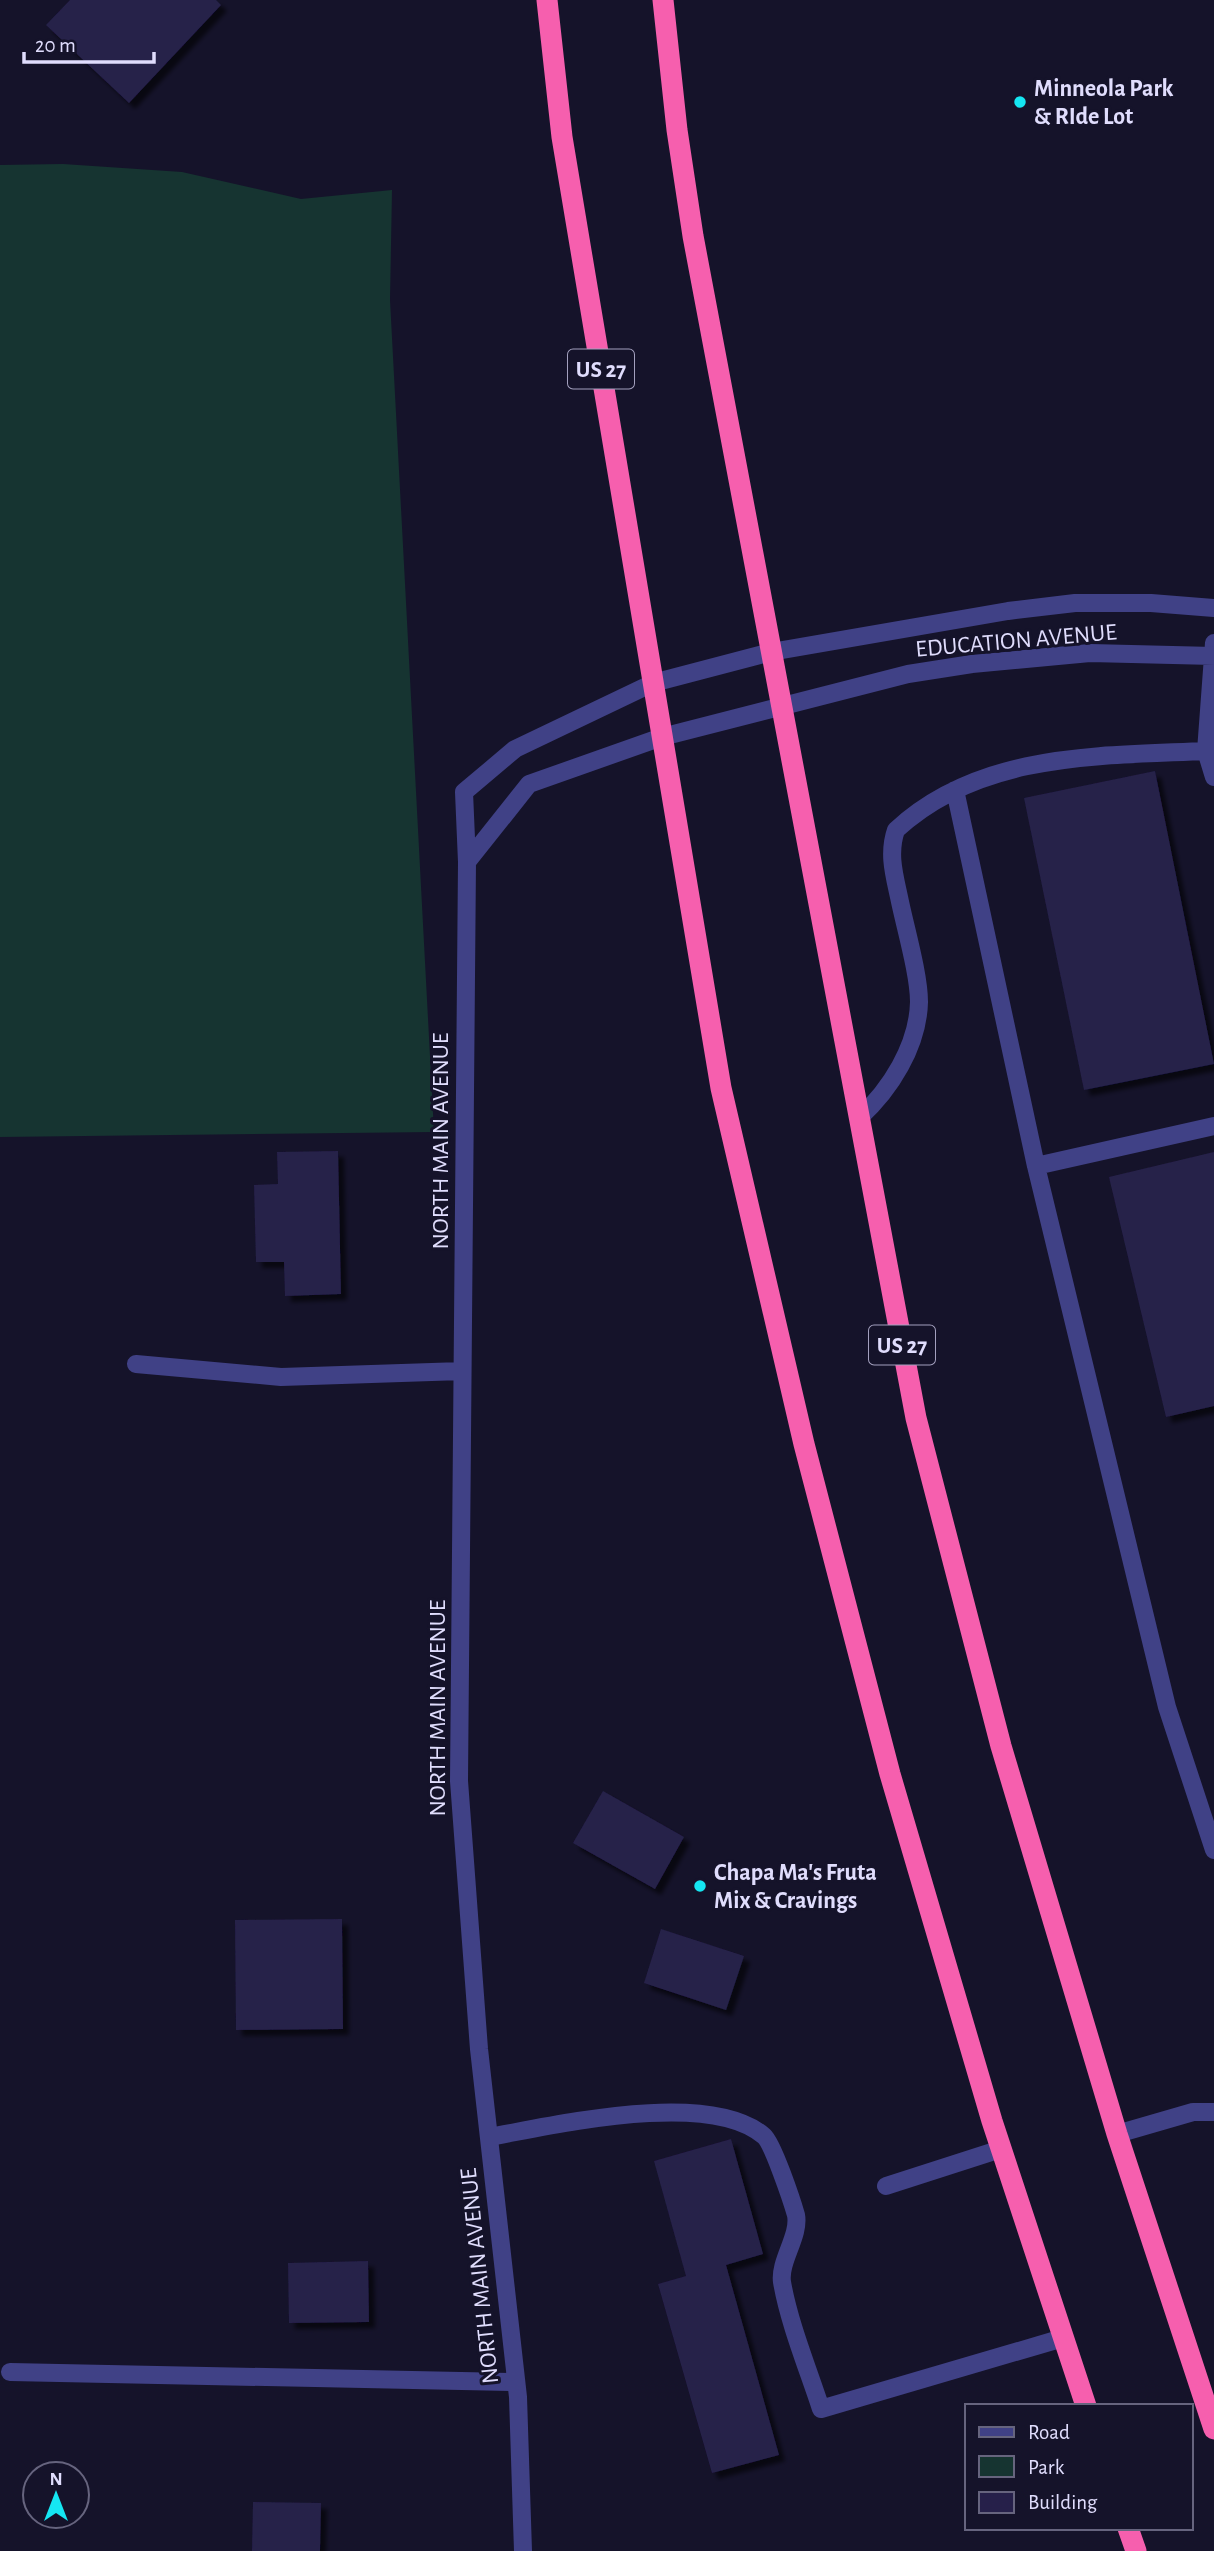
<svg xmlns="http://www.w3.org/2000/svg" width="1214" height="2551" font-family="'Alegreya Sans',sans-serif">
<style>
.green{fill:#163431}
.building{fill:#26204a;filter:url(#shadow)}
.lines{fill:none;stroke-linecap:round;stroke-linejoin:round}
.minor{stroke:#404186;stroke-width:18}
.highway{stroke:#f65fae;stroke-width:21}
.poi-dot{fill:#15e6f2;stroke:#15132a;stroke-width:2.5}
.labels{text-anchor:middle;stroke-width:6;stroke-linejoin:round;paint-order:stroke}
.shield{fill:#15132a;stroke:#a3a0be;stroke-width:2}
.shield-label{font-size:23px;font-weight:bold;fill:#e0ddfd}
.poi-label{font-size:24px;font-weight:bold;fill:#e0ddfd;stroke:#15132a;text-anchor:start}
.street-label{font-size:24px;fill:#e0ddfd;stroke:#15132a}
</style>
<defs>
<filter id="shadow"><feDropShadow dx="6" dy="6" stdDeviation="2" flood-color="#0009"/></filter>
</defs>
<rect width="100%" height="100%" fill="#15132a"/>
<!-- green -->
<path class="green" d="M 63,164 L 182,172 L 301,199 L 392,190 L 390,300 L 434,1132 L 0,1137 L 0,165 Z"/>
<!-- building -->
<path class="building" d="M 70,0 L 216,0 L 221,5 L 129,103 L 46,25 Z
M 1155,771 L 1214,1064 L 1084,1090 L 1024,798 Z
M 338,1151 L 341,1294 L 285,1296 L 284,1262 L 256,1262 L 254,1185 L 278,1184 L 277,1152 Z
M 1214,1152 L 1214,1406 L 1166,1417 L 1109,1177 Z
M 603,1791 L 684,1837 L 655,1889 L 573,1843 Z
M 342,1919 L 343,2029 L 236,2030 L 235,1920 Z
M 661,1929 L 744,1956 L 726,2010 L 644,1983 Z
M 731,2139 L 763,2254 L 726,2265 L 779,2455 L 712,2473 L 658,2284 L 686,2276 L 654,2161 Z
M 368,2261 L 369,2322 L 289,2323 L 288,2263 Z
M 253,2502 L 321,2503 L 320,2551 L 252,2551 Z"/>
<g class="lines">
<!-- minor -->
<path class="minor" d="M 1206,751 L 1214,643
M 955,790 L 1036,1166 L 1167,1707 L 1214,1850
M 467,862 L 529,784 L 662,737 L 908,674 L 972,664 L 1090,653 L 1214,656
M 859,1118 C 890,1090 918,1046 919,1002 C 919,974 905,927 899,897 C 894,874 888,853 896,830 C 980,752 1100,756 1206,751 L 1214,777
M 1036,1166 L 1214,1126
M 136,1364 L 281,1377 L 462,1371
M 1117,2134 L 1193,2112 L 1214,2112
M 489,2137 C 557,2125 709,2089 764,2136 C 773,2144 792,2201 796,2215 C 800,2236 779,2261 782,2282 C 789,2323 808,2369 821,2409 L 1063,2338
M 886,2186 L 1001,2149
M 10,2372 L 514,2382
M 523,2551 L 518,2397 L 479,2049 L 459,1781 L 467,862 L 464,792 L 515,749 L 653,683 L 771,652 L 1008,611 L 1075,603 L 1151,603 L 1214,608"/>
<!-- highway -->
<path class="highway" d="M 547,0 L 562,137 L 721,1088 L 804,1444 L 890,1774 L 992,2121 L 1086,2406
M 663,0 L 677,130 L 693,236 L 916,1418 L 1001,1746 L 1117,2134 L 1214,2429
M 1128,2528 L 1136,2551"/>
</g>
<!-- markers -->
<g class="poi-dot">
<circle cx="1020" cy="102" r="7"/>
<circle cx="700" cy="1886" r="7"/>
</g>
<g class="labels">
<!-- shield labels -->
<g class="shield">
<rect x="568" y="349.5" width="66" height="39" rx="5"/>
<rect x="869" y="1325.5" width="66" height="39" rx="5"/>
</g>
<g class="shield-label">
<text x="601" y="377">US 27</text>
<text x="902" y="1353">US 27</text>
</g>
<!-- poi labels -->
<g class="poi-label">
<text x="1034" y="96">Minneola Park<tspan x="1034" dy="28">&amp; RIde Lot</tspan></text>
<text x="714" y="1880">Chapa Ma's Fruta<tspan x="714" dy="28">Mix &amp; Cravings</tspan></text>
</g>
<!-- street labels -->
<g class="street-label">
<text transform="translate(1016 640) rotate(-5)" y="8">EDUCATION AVENUE</text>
<text transform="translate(440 1141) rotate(-90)" y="8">NORTH MAIN AVENUE</text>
<text transform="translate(437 1708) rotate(-90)" y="8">NORTH MAIN AVENUE</text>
<text transform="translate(479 2276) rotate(-96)" y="8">NORTH MAIN AVENUE</text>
</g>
</g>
<!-- legend -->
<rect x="965" y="2404" width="228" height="126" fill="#15132a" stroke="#66647e" stroke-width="2"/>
<rect x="979" y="2427" width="35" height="10" fill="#404186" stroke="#66647e" stroke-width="2"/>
<text x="1028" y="2439" font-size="21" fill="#e0ddfd">Road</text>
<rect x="979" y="2456" width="35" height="21" fill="#163431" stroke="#66647e" stroke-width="2"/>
<text x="1028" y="2474" font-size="21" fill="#e0ddfd">Park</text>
<rect x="979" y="2492" width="35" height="21" fill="#26204a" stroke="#66647e" stroke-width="2"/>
<text x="1028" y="2509" font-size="21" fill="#e0ddfd">Building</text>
<!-- north arrow -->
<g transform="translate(56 2495)"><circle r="33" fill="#15132a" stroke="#66647e" stroke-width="2"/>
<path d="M0-5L12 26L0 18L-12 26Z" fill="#15e6f2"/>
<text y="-10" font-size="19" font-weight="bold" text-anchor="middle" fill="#e0ddfd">N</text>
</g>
<!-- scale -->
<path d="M24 52v10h130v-10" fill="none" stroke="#e0ddfd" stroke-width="3.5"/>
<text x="35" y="52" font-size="21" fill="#e0ddfd" stroke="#15132a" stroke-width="5" paint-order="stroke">20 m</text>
</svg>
